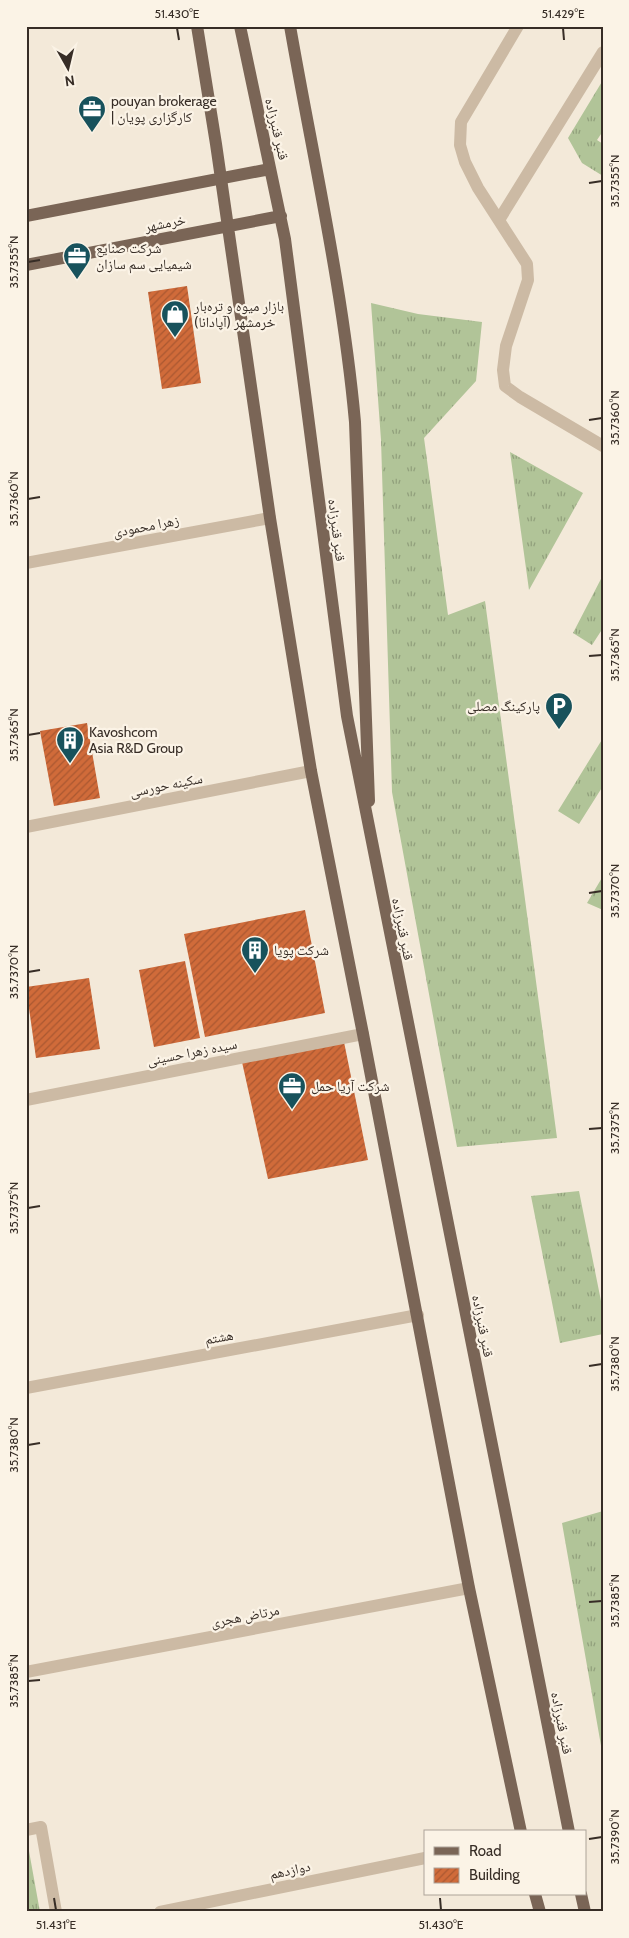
<svg xmlns="http://www.w3.org/2000/svg" width="629" height="1938" font-family="Cabin,'Noto Naskh Arabic',sans-serif">
<style>
.grass{fill:url(#grass-tufts)}
.building{fill:url(#building-hatch)}
.lines{fill:none;stroke-linecap:round;stroke-linejoin:round}
.minor{stroke:#ccbaa4;stroke-width:12}
.major{stroke:#7a6556;stroke-width:12}
.ticks{fill:none;stroke:#372d26;stroke-width:2}
.labels{text-anchor:middle;stroke-width:4.5;stroke-linejoin:round;paint-order:stroke}
.poi-label{font-size:14px;fill:#372d26;stroke:#fbf3e6;text-anchor:start}
.street-label{font-size:14px;fill:#372d26;stroke:#fbf3e6}
.neatline{fill:none;stroke:#372d26;stroke-width:2}
.ticks-label{font-size:12px;text-anchor:middle;fill:#372d26}
</style>
<defs>
<pattern id="grass-tufts" width="24" height="20" patternUnits="userSpaceOnUse" patternTransform="scale(1.25)"><rect width="24" height="20" fill="#b1c498"/><path d="M3 7l-1-3M5 7V3M7 7l1-3M15 17l-1-3M17 17v-4M19 17l1-3" fill="none" stroke="#91a07c"/></pattern>
<pattern id="building-hatch" width="6" height="6" patternUnits="userSpaceOnUse" patternTransform="scale(1.25)"><rect width="6" height="6" fill="#d06b3a"/><path d="M-1 1l2-2M0 6l6-6M5 7l2-2" fill="none" stroke="#aa5831"/></pattern>
</defs>
<rect width="100%" height="100%" fill="#f3e9d9"/>
<!-- grass -->
<path class="grass" d="M 603,80 L 603,131 L 597,140 L 603,144 L 603,176 L 582,163 L 568,138 Z
M 371,303 L 418,314 L 482,322 L 476,381 L 424,438 L 448,615 L 485,601 L 557,1138 L 457,1147 L 392,792 L 381,440 Z
M 510,452 L 583,493 L 529,590 Z
M 603,575 L 603,628 L 592,645 L 573,633 Z
M 603,738 L 603,786 L 579,824 L 558,811 Z
M 603,876 L 603,910 L 587,903 Z
M 579,1191 L 603,1311 L 603,1334 L 560,1343 L 531,1196 Z
M 603,1511 L 603,1757 L 562,1523 Z
M 26,1851 L 29,1851 L 40,1912 L 26,1912 Z"/>
<!-- building -->
<path class="building" d="M 187,286 L 201,383 L 162,389 L 148,292 Z
M 87,723 L 100,798 L 54,806 L 40,731 Z
M 305,910 L 325,1013 L 205,1037 L 184,934 Z
M 185,961 L 200,1038 L 154,1047 L 139,970 Z
M 89,978 L 100,1049 L 36,1058 L 26,987 Z
M 344,1042 L 368,1160 L 268,1179 L 242,1062 Z"/>
<g class="lines">
<!-- minor -->
<path class="minor" d="M 518,26 L 461,122 L 460,145 L 465,162 L 478,188 L 527,264 L 528,280 L 506,346 L 503,370 L 505,386 L 520,397 L 603,446
M 499,220 L 603,52
M 26,563 L 270,518
M 26,827 L 311,771
M 26,1100 L 363,1034
M 26,1388 L 418,1315
M 26,1672 L 469,1588
M 26,1830 L 41,1827 L 56,1912
M 160,1912 L 425,1858"/>
<!-- major -->
<path class="major" d="M 197,26 L 216,144 L 270,518 L 311,771 L 363,1034 L 469,1588 L 521,1832
M 240,26 L 285,239 L 347,716 L 569,1832
M 290,26 C 313,158 343,289 355,422 L 369,801
M 26,216 L 270,169
M 26,265 L 281,216
M 535,1894 L 540,1912
M 581,1894 L 585,1912"/>
</g>
<!-- ticks -->
<path class="ticks" d="M 177,28 L 179,40M 563,28 L 564,40M 589,183 L 602,181M 28,262 L 40,260M 589,420 L 602,418M 28,499 L 40,497M 589,656 L 602,655M 28,735 L 40,733M 589,893 L 602,891M 28,972 L 40,970M 589,1129 L 602,1128M 28,1208 L 40,1206M 589,1366 L 602,1364M 28,1445 L 40,1443M 589,1602 L 602,1601M 28,1681 L 40,1680M 589,1839 L 602,1837M 54,1898 L 56,1910M 440,1898 L 441,1910"/>
<!-- icons -->
<defs>
<g id="office-pin" transform="scale(1.4375)"><path d="M0 17L-7.5 6A9.5 9.5 0 1 1 7.5 6Z" fill="#18525c" stroke="#fbf3e6"/><path d="M-6-3h4V-5.5h4V-3h4V5H-6ZM-1-4.5V-3h2v-1.5ZM-6 0V1H6V0Z" fill="#fff"/></g>
<g id="shop-pin" transform="scale(1.4375)"><path d="M0 17L-7.5 6A9.5 9.5 0 1 1 7.5 6Z" fill="#18525c" stroke="#fbf3e6"/><path d="M-5-2.5h2.3a2.7 3.5 0 0 1 5.4 0H5L5.5 6h-11ZM-1.5-2.5h3a1.5 2.3 0 0 0-3 0Z" fill="#fff"/></g>
<g id="parking-pin" transform="scale(1.4375)"><path d="M0 17L-7.5 6A9.5 9.5 0 1 1 7.5 6Z" fill="#18525c" stroke="#fbf3e6"/><path d="M-3.5-5.5H1a3.5 3.5 0 0 1 0 7H-1V5.5H-3.5ZM-1-3.4V-.6H.8a1.4 1.4 0 0 0 0-2.8Z" fill="#fff"/></g>
<g id="building-pin" transform="scale(1.4375)"><path d="M0 17L-7.5 6A9.5 9.5 0 1 1 7.5 6Z" fill="#18525c" stroke="#fbf3e6"/><path d="M-4-6H4V6H1V3H-1V6H-4ZM-2.5-4.3h1.7v1.8h-1.7ZM.8-4.3h1.7v1.8H.8ZM-2.5-1h1.7V.8h-1.7ZM.8-1h1.7V.8H.8Z" fill="#fff"/></g>
</defs>
<g fill-rule="evenodd">
<use href="#office-pin" x="92" y="109"/>
<use href="#office-pin" x="77" y="256"/>
<use href="#shop-pin" x="175" y="314"/>
<use href="#parking-pin" x="559" y="706"/>
<use href="#building-pin" x="70" y="740"/>
<use href="#building-pin" x="255" y="950"/>
<use href="#office-pin" x="292" y="1086"/>
</g>
<g class="labels">
<!-- poi labels -->
<g class="poi-label">
<text x="111" y="106">pouyan brokerage<tspan x="111" dy="16">| کارگزاری پویان</tspan></text>
<text x="96" y="253">شرکت صنایع<tspan x="96" dy="16">شیمیایی سم سازان</tspan></text>
<text x="194" y="311">بازار میوه و تره‌بار<tspan x="194" dy="16">خرمشهر (آپادانا)</tspan></text>
<text x="540" y="711" text-anchor="end">پارکینگ مصلی</text>
<text x="89" y="737">Kavoshcom<tspan x="89" dy="16">Asia R&amp;D Group</tspan></text>
<text x="274" y="955">شرکت پویا</text>
<text x="311" y="1091">شرکت آریا حمل</text>
</g>
<!-- street labels -->
<g class="street-label">
<text transform="translate(277 129) rotate(77)" y="5">قنبر قنبرزاده</text>
<text transform="translate(165 223) rotate(-11)" y="5">خرمشهر</text>
<text transform="translate(146 526) rotate(-11)" y="5">زهرا محمودی</text>
<text transform="translate(337 530) rotate(83)" y="5">قنبر قنبرزاده</text>
<text transform="translate(166 785) rotate(-11)" y="5">سکینه حورسی</text>
<text transform="translate(403 929) rotate(79)" y="5">قنبر قنبرزاده</text>
<text transform="translate(192 1052) rotate(-11)" y="5">سیده زهرا حسینی</text>
<text transform="translate(483 1326) rotate(79)" y="5">قنبر قنبرزاده</text>
<text transform="translate(219 1337) rotate(-10)" y="5">هشتم</text>
<text transform="translate(245 1616) rotate(-11)" y="5">مرتاض هجری</text>
<text transform="translate(562 1723) rotate(79)" y="5">قنبر قنبرزاده</text>
<text transform="translate(290 1870) rotate(-12)" y="5">دوازدهم</text>
</g>
</g>
<!-- border -->
<rect width="629" height="1938" fill="none" stroke="#fbf3e6" stroke-width="55"/>
<!-- legend -->
<rect x="424" y="1830" width="162" height="65" fill="#fbf3e6" stroke="#ada499"/>
<rect x="434" y="1847" width="25" height="8" fill="#7a6556" stroke="#ada499"/>
<text x="469" y="1856" font-size="15" fill="#372d26">Road</text>
<rect x="434" y="1868" width="25" height="15" fill="url(#building-hatch)" stroke="#ada499"/>
<text x="469" y="1880" font-size="15" fill="#372d26">Building</text>
<!-- north arrow -->
<g transform="translate(68 68) rotate(172)" stroke="#fbf3e6" stroke-width="4" paint-order="stroke">
<path d="M0-4L9 19L0 12L-9 19Z" fill="#372d26"/>
<text y="-8" font-size="14" font-weight="bold" text-anchor="middle" fill="#372d26">N</text>
</g>
<rect x="28" y="28" width="574" height="1882" class="neatline"/>
<g class="ticks-label">
<text x="177" y="18">51.430°E</text>
<text x="563" y="18">51.429°E</text>
<text transform="translate(615 181) rotate(-90)" y="4">35.7355°N</text>
<text transform="translate(14 262) rotate(-90)" y="4">35.7355°N</text>
<text transform="translate(615 418) rotate(-90)" y="4">35.7360°N</text>
<text transform="translate(14 499) rotate(-90)" y="4">35.7360°N</text>
<text transform="translate(615 655) rotate(-90)" y="4">35.7365°N</text>
<text transform="translate(14 735) rotate(-90)" y="4">35.7365°N</text>
<text transform="translate(615 891) rotate(-90)" y="4">35.7370°N</text>
<text transform="translate(14 972) rotate(-90)" y="4">35.7370°N</text>
<text transform="translate(615 1128) rotate(-90)" y="4">35.7375°N</text>
<text transform="translate(14 1208) rotate(-90)" y="4">35.7375°N</text>
<text transform="translate(615 1364) rotate(-90)" y="4">35.7380°N</text>
<text transform="translate(14 1445) rotate(-90)" y="4">35.7380°N</text>
<text transform="translate(615 1601) rotate(-90)" y="4">35.7385°N</text>
<text transform="translate(14 1681) rotate(-90)" y="4">35.7385°N</text>
<text transform="translate(615 1837) rotate(-90)" y="4">35.7390°N</text>
<text x="56" y="1929">51.431°E</text>
<text x="441" y="1929">51.430°E</text>
</g>
</svg>
